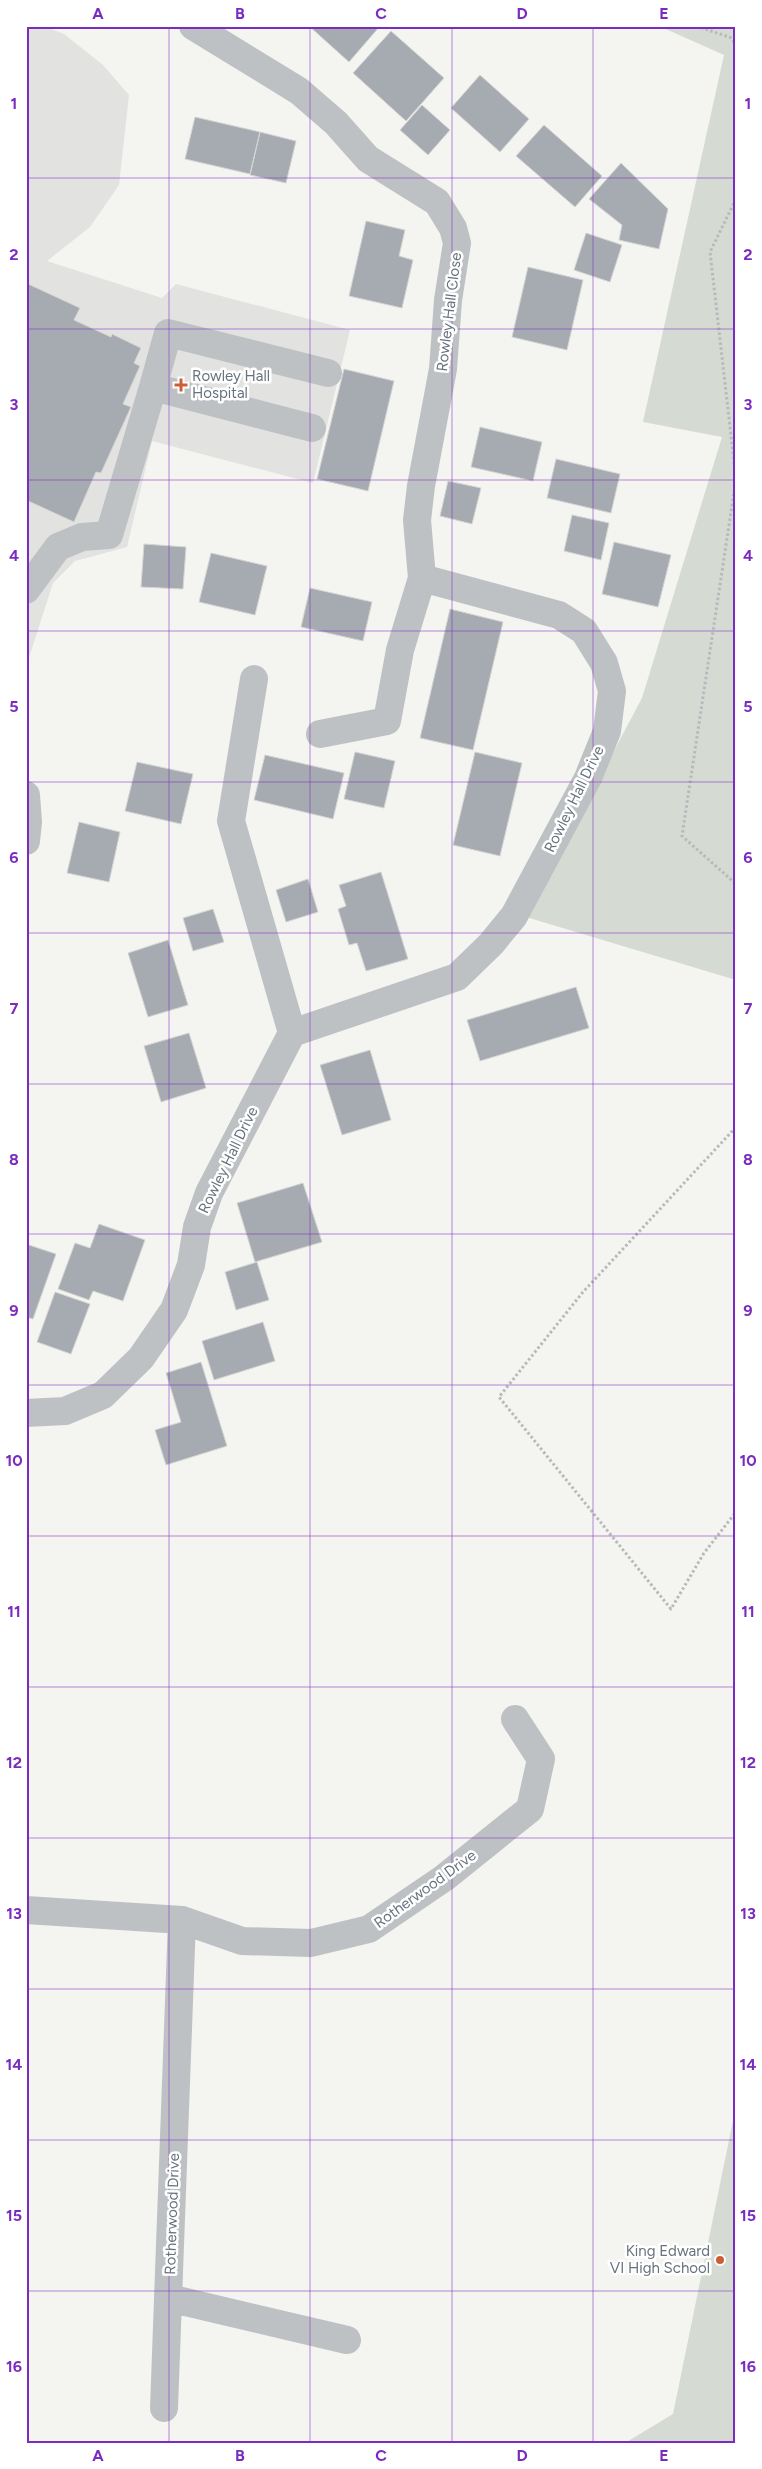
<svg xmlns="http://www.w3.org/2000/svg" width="762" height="2469" font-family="Figtree,sans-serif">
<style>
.built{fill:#e2e3e1}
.green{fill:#d5dad3}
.building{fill:#a5abb0;stroke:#d5d5d4}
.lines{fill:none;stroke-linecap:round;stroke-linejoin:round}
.path{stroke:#b7babc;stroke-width:3;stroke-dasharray:2.5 2.5;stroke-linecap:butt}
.minor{stroke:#bec1c4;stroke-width:28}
.grid{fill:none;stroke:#7b2cbf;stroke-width:1;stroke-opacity:0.55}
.poi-dot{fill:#cc5d39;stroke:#fff;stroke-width:2}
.labels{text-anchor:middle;stroke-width:5;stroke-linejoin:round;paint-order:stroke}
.street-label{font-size:15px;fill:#67737e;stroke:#fff}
.poi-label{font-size:15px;fill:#67737e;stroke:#fff;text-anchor:start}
.neatline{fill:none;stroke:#7b2cbf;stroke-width:2}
.grid-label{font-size:16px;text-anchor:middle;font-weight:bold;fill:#7b2cbf}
</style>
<rect width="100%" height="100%" fill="#f4f4f1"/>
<!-- built -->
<path class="built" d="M 26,26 L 43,26 L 64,34 L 103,65 L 129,95 L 119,185 L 90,227 L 47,261 L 162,298 L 176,284 L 350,330 L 313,483 L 152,441 L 127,547 L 75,561 L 53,583 L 26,667 Z"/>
<!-- green -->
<path class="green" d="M 659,26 L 736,26 L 736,980 L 526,917 L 642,698 L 722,437 L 643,422 L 724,55 Z
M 736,2106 L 736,2443 L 625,2443 L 673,2414 Z"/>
<!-- building -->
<path class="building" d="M 309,26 L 380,26 L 349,62 Z
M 391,31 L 444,78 L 406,121 L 353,73 Z
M 480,75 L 529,119 L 500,152 L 451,108 Z
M 422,105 L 450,130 L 428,155 L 400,130 Z
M 195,117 L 260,132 L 250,174 L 185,159 Z
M 544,125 L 602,176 L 575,207 L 516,156 Z
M 260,132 L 296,141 L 286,183 L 250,175 Z
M 621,163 L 668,209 L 659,249 L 619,240 L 622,225 L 589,199 Z
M 366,221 L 405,230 L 399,256 L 413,260 L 402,308 L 349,296 Z
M 586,233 L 622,245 L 610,282 L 574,270 Z
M 528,267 L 583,280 L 567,350 L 512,337 Z
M 26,283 L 80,308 L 74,320 L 111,337 L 112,334 L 141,348 L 134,363 L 140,366 L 123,404 L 131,407 L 101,473 L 96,472 L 74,522 L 26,500 Z
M 344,369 L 394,381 L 368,491 L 317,479 Z
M 480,427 L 542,442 L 533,481 L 471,467 Z
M 556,459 L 620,474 L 611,513 L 547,498 Z
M 448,481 L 481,488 L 472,524 L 440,516 Z
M 572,515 L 609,523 L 601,560 L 564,551 Z
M 614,542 L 671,555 L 658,607 L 602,594 Z
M 144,544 L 186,547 L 183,589 L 141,587 Z
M 211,553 L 267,566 L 255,615 L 199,602 Z
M 310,588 L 372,602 L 363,641 L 301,627 Z
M 450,609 L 503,622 L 473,750 L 420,738 Z
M 355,752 L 395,761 L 384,808 L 344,799 Z
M 475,752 L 522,763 L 500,856 L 453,845 Z
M 265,755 L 344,773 L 333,819 L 254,800 Z
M 137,762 L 193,774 L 181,824 L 125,811 Z
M 79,822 L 120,832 L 109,882 L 67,873 Z
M 381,872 L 408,959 L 366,971 L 357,943 L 349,945 L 338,909 L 346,906 L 339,885 Z
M 308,879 L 318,912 L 286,922 L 276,890 Z
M 213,909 L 224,942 L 193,951 L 183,918 Z
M 168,940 L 188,1005 L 148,1017 L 128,953 Z
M 576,987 L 589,1028 L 480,1061 L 467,1020 Z
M 189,1033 L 206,1088 L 161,1102 L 144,1046 Z
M 370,1050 L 391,1120 L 342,1135 L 320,1065 Z
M 303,1183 L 322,1242 L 255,1262 L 237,1203 Z
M 99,1224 L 145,1240 L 123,1301 L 93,1291 L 89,1300 L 58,1289 L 75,1243 L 90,1248 Z
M 26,1244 L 56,1254 L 33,1319 L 26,1317 Z
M 257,1262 L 269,1300 L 236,1310 L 225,1272 Z
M 55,1292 L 90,1304 L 71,1354 L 37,1342 Z
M 263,1322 L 275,1361 L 214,1380 L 202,1341 Z
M 201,1362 L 227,1446 L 166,1465 L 155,1430 L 181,1422 L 166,1373 Z"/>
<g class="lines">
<!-- path -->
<path class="path" d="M 696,26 L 732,38 L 736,46
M 736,199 L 710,252 L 736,479
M 736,479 L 682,836 L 736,884
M 736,1127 L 583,1292 L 499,1397 L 671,1609 L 704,1553 L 736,1512"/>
<!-- minor -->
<path class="minor" d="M 193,26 L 299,91 L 336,123 L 368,159 L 437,202 L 453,228 L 457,243 L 448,300 L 443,369 L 421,486 L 417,520 L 422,578
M 153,387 L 168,333 L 328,373
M 26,590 L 58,547 L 82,537 L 109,535 L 153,387 L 312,428
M 254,679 L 231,821 L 292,1033
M 26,795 L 28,822 L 26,841
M 26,1413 L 65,1411 L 103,1395 L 141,1358 L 174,1310 L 191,1265 L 197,1227 L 209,1193 L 292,1033 L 457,977 L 491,944 L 514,916 L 588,778 L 607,731 L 612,691 L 604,663 L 584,631 L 559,615 L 422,578 L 400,650 L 387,721 L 320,734
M 26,1910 L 182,1920 L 242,1941 L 311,1943 L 369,1929 L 444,1878 L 530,1809 L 541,1759 L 515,1719
M 169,2298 L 347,2340
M 164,2408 L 182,1920"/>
</g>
<!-- grid -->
<path class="grid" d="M 169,26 L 169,2443M 310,26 L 310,2443M 452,26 L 452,2443M 593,26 L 593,2443M 26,178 L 736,178M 26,329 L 736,329M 26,480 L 736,480M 26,631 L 736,631M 26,782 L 736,782M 26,933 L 736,933M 26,1084 L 736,1084M 26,1234 L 736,1234M 26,1385 L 736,1385M 26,1536 L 736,1536M 26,1687 L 736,1687M 26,1838 L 736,1838M 26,1989 L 736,1989M 26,2140 L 736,2140M 26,2291 L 736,2291"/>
<!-- markers -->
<g class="poi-dot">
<path d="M178.5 377.5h5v5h5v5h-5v5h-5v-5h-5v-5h5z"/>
<circle cx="720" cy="2260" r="5"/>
</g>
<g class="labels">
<!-- street labels -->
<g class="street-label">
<text transform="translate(449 312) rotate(-83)" y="5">Rowley Hall Close</text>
<text transform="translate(574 799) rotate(-64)" y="5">Rowley Hall Drive</text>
<text transform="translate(228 1160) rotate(-64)" y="5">Rowley Hall Drive</text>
<text transform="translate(425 1889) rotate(-36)" y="5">Rotherwood Drive</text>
<text transform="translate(172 2214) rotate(-88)" y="5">Rotherwood Drive</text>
</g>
<!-- poi labels -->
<g class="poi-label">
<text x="192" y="381">Rowley Hall<tspan x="192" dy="17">Hospital</tspan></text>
<text x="710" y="2256" text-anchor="end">King Edward<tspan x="710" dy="17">VI High School</tspan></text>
</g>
</g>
<!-- border -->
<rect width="762" height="2469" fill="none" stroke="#ffffff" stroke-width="55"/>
<rect x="28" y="28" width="706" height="2414" class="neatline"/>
<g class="grid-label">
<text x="98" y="19">A</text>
<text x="240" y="19">B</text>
<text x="381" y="19">C</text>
<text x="522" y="19">D</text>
<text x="664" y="19">E</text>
<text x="14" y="109">1</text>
<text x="748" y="109">1</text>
<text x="14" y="260">2</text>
<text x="748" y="260">2</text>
<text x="14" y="410">3</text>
<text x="748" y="410">3</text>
<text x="14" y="561">4</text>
<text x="748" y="561">4</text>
<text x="14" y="712">5</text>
<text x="748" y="712">5</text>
<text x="14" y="863">6</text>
<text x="748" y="863">6</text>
<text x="14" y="1014">7</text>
<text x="748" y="1014">7</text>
<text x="14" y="1165">8</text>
<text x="748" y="1165">8</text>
<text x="14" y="1316">9</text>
<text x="748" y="1316">9</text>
<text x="14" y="1466">10</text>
<text x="748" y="1466">10</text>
<text x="14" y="1617">11</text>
<text x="748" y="1617">11</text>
<text x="14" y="1768">12</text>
<text x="748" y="1768">12</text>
<text x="14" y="1919">13</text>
<text x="748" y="1919">13</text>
<text x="14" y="2070">14</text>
<text x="748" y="2070">14</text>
<text x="14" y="2221">15</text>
<text x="748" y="2221">15</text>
<text x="14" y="2372">16</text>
<text x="748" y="2372">16</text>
<text x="98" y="2461">A</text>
<text x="240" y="2461">B</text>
<text x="381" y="2461">C</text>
<text x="522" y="2461">D</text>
<text x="664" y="2461">E</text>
</g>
</svg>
